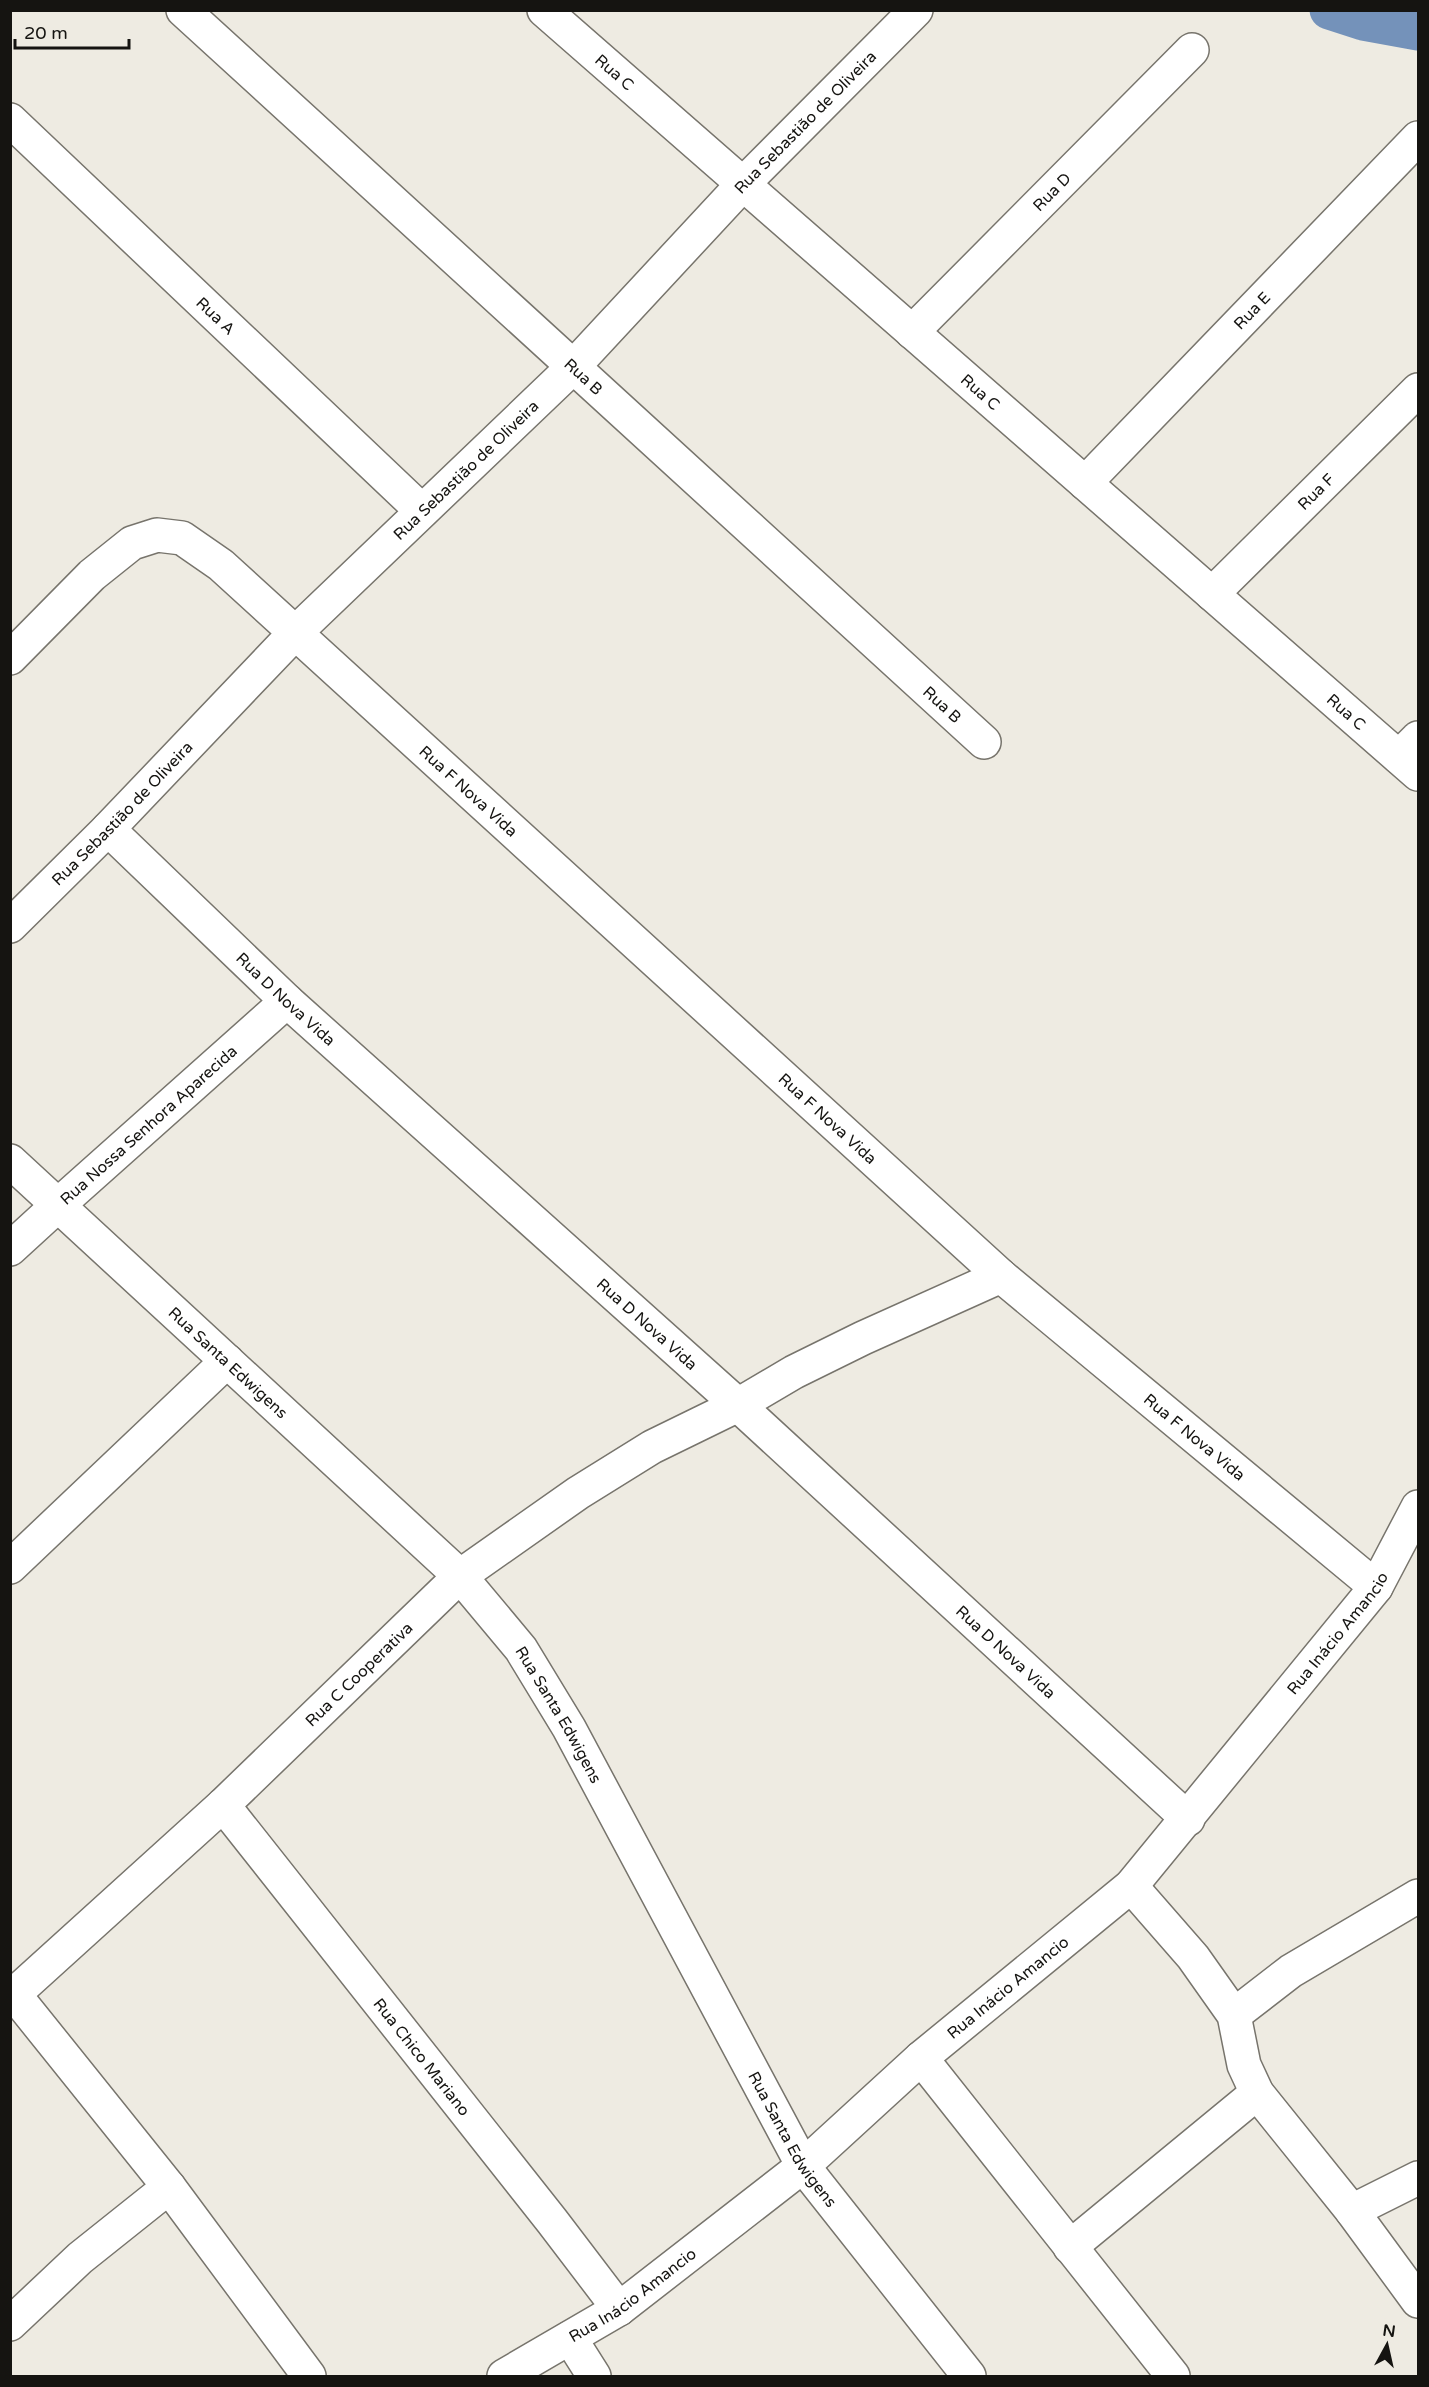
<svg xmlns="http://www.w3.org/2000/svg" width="1429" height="2387" font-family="'Varela Round',sans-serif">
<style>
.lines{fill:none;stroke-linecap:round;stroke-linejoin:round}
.canal{stroke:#7492ba;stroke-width:39}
.street-casing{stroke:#77746c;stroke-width:36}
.street{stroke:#fff;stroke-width:33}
.labels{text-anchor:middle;stroke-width:4.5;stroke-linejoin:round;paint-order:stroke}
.street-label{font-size:16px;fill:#151411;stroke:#eeebe2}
</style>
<rect width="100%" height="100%" fill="#eeebe2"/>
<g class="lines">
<!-- canal -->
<path class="canal" d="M 1329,10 L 1363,21 L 1418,31"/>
<!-- street casing -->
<g class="street-casing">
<g id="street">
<path id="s1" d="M 183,10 L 984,742"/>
<path id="s2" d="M 544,10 L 1418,774"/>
<path id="s3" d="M 10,120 L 422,511"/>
<path id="s4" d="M 912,332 L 1192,50"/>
<path id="s5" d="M 1085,483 L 1418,138"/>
<path id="s6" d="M 1212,594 L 1418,390"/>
<path id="s7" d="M 10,658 L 92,575 L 132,543 L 157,535 L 182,538 L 221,565 L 1001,1276 L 1376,1587"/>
<path d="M 1399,757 L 1418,738"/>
<path id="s8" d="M 108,829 L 287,1001 L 738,1405 L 1188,1819"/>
<path id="s9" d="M 10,926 L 108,829 L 294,634 L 573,367 L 743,184 L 916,10"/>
<path id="s10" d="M 10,1161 L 460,1576 L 521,1649 L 569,1728 L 803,2166 L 969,2376"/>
<path id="s11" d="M 10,1249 L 57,1206 L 287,1001"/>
<path d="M 10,1567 L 227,1361"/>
<path id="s12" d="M 223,1805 L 552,2221 L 619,2309"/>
<path d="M 1131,1886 L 1193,1957 L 1234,2015 L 1244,2065 L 1257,2093 L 1352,2211 L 1418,2301"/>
<path d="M 14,1994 L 169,2187 L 309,2376"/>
<path id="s13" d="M 10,1998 L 223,1805 L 460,1576 L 578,1493 L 652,1447 L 738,1405 L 794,1372 L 863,1338 L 1001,1276"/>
<path d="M 1234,2015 L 1291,1971 L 1418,1896"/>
<path d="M 921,2058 L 1173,2376"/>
<path d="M 1352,2211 L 1418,2178"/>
<path d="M 1070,2247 L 1257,2093"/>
<path d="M 10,2324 L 80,2258 L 169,2187"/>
<path d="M 570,2338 L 594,2376"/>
<path id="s14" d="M 504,2376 L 619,2309 L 803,2166 L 921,2058 L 1131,1886 L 1376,1587 L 1418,1507"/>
</g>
</g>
<!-- street -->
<use href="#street" class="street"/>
</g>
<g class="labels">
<!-- street labels -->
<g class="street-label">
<text dy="6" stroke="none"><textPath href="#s2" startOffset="94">Rua C</textPath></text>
<text dy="6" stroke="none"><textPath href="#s9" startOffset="1131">Rua Sebastião de Oliveira</textPath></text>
<text dy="6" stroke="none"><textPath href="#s4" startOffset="198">Rua D</textPath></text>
<text dy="6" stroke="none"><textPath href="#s5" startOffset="240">Rua E</textPath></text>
<text dy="6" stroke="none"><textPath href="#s3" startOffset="284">Rua A</textPath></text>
<text dy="6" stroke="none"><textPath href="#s1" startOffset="543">Rua B</textPath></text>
<text dy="6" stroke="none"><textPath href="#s2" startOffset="580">Rua C</textPath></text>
<text dy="6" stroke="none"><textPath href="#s9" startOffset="645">Rua Sebastião de Oliveira</textPath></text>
<text dy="6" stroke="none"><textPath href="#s6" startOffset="146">Rua F</textPath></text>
<text dy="6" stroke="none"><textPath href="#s1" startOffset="1029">Rua B</textPath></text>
<text dy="6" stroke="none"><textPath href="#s2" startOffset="1066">Rua C</textPath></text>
<text dy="6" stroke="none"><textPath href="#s7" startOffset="602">Rua F Nova Vida</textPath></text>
<text dy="6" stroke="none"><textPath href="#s9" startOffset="159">Rua Sebastião de Oliveira</textPath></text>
<text dy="6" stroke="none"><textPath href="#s8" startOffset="246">Rua D Nova Vida</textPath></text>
<text dy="6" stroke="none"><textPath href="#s7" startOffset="1088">Rua F Nova Vida</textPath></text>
<text dy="6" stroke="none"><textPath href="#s11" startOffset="186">Rua Nossa Senhora Aparecida</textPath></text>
<text dy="6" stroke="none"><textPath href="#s8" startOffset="732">Rua D Nova Vida</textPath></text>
<text dy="6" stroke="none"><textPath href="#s10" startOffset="297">Rua Santa Edwigens</textPath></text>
<text dy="6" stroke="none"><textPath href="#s7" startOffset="1574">Rua F Nova Vida</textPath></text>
<text dy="6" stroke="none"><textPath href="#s14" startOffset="1124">Rua Inácio Amancio</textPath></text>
<text dy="6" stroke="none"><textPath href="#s8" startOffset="1218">Rua D Nova Vida</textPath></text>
<text dy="6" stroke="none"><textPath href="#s13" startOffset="476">Rua C Cooperativa</textPath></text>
<text dy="6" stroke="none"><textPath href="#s10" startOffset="783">Rua Santa Edwigens</textPath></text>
<text dy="6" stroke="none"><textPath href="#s14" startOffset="638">Rua Inácio Amancio</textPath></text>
<text dy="6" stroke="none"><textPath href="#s12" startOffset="321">Rua Chico Mariano</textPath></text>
<text dy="6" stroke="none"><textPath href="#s10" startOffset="1268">Rua Santa Edwigens</textPath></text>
<text dy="6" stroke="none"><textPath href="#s14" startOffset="152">Rua Inácio Amancio</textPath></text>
</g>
</g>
<!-- border -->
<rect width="1429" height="2387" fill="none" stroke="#151411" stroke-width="24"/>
<!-- north arrow -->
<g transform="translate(1387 2345) rotate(8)" stroke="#eeebe2" stroke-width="4.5" paint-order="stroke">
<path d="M0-4.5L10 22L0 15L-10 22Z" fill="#151411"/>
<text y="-9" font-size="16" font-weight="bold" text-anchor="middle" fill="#151411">N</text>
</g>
<!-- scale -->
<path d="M15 39v9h114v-9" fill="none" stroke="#151411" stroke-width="3"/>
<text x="24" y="39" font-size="18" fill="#151411" stroke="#eeebe2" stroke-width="4.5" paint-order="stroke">20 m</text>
</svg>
